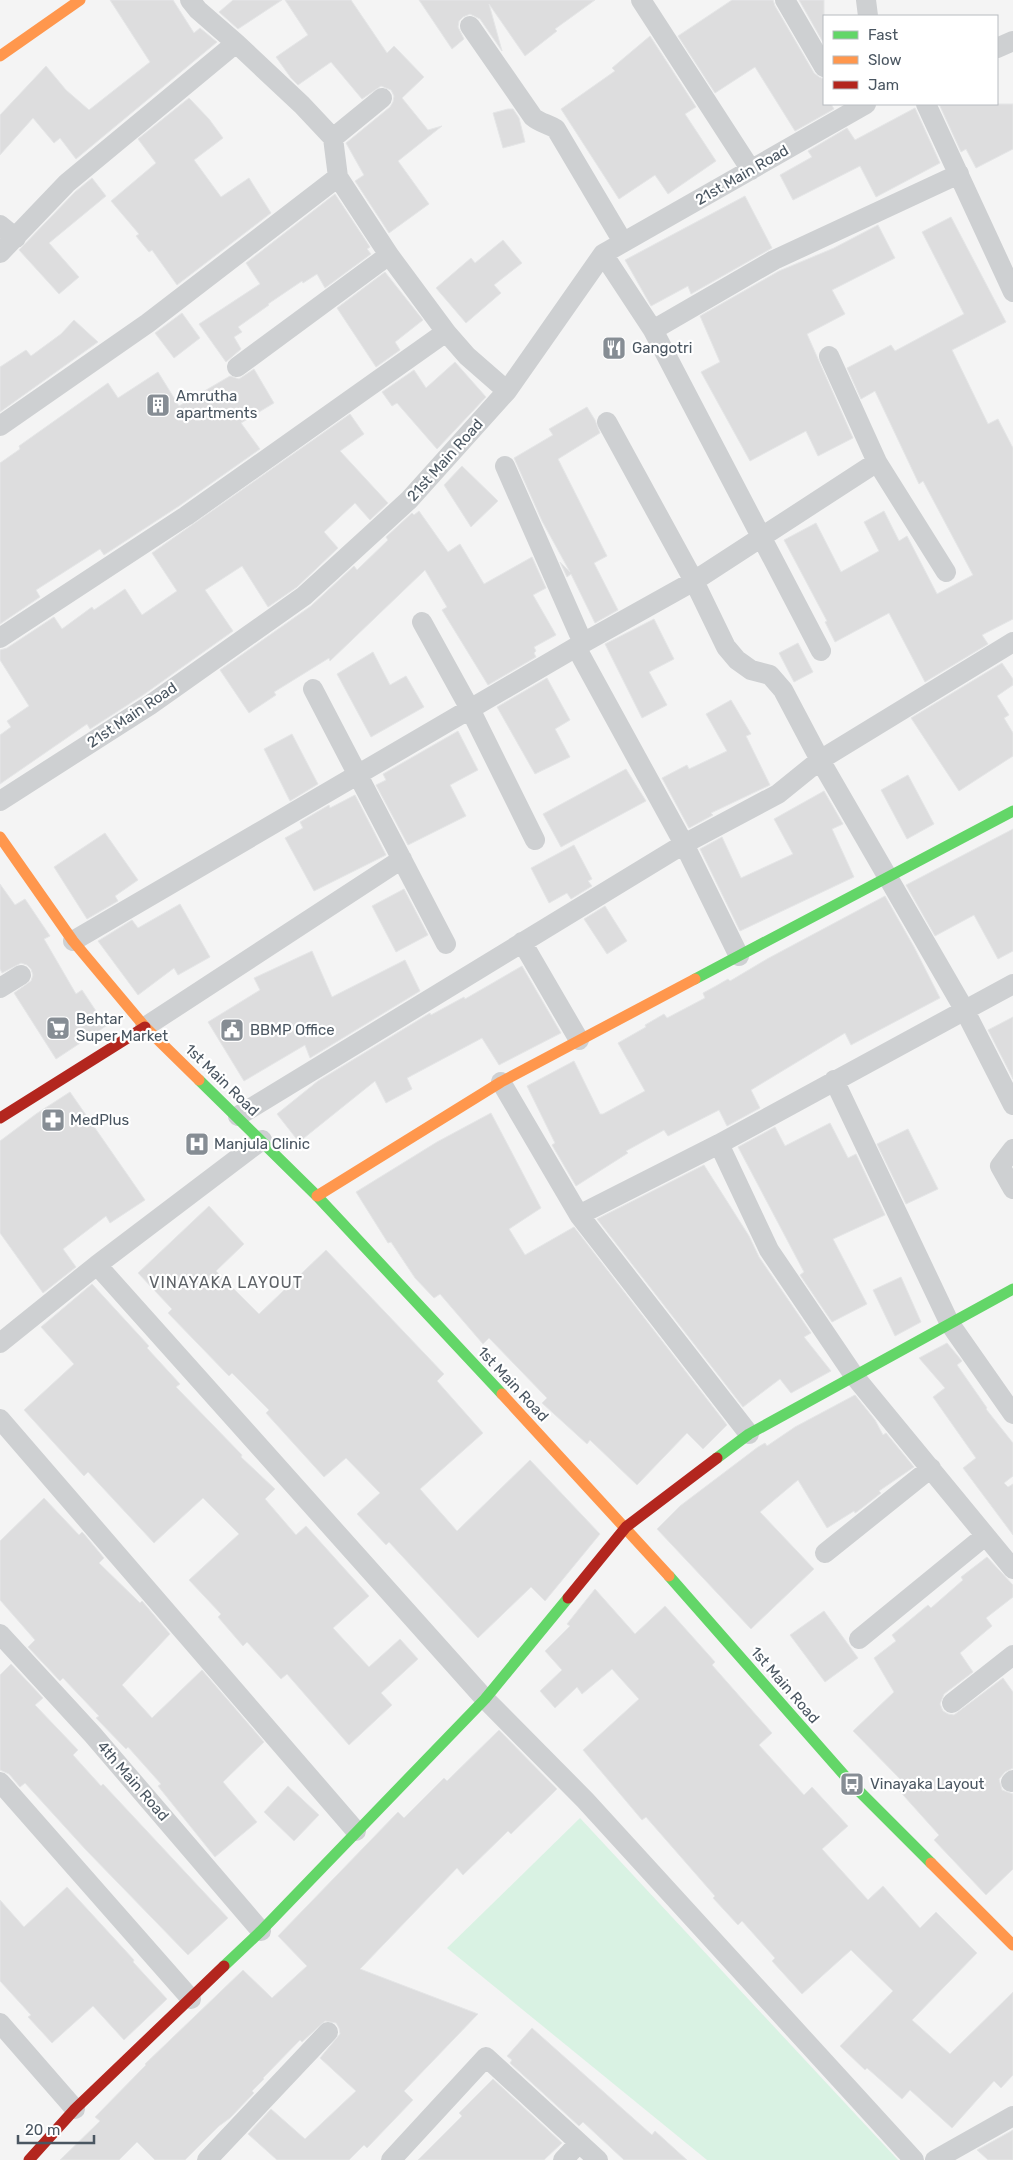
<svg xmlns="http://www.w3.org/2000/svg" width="1013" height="2160" font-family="Rubik,sans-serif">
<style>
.green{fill:#d9f2e3}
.building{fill:#ddddde;stroke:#e5e6e7}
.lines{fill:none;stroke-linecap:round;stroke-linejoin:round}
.street{stroke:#ced0d2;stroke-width:20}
.fast{stroke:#63d668;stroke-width:11}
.slow{stroke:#ff974d;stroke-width:11}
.jam{stroke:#b3261e;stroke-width:11}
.labels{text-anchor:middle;stroke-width:4.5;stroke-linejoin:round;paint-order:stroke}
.street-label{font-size:15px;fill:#4a5661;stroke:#fff}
.poi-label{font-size:15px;fill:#4a5661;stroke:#fff;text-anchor:start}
.neighbourhood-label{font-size:16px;letter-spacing:1px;fill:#5f6368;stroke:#fff}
</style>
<rect width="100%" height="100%" fill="#f4f4f4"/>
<!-- green -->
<path class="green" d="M 580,1818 L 898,2160 L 707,2160 L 447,1948 Z"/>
<!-- building -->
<path class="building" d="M 110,0 L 173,0 L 194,33 L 200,28 L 217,42 L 76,159 L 60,138 L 54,143 L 33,118 L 0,155 L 0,115 L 46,66 L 66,90 L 89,110 L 150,62 Z
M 233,0 L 282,0 L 238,29 L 219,12 Z
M 285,0 L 351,0 L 387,53 L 394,46 L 424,77 L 402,98 L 428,130 L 442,126 L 398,161 L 429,204 L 389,233 L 355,181 L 364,175 L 346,143 L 390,107 L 393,102 L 394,96 L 391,90 L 381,86 L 362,99 L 331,62 L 298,85 L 291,78 L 276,57 L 308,35 Z
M 419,0 L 595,0 L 555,29 L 557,31 L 525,56 L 489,4 L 502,51 L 480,19 L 470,14 L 463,17 L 459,21 L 458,27 L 464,39 L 452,49 Z
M 732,0 L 773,0 L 775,6 L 814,73 L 819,77 L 824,79 L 824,104 L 831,104 L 834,109 L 795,131 L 755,67 L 715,93 L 678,36 Z
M 799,0 L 824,0 L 824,44 Z
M 650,36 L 696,107 L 685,114 L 716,161 L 668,194 L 655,175 L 619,199 L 561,109 L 615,71 L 612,68 Z
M 189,98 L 209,119 L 223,138 L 194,160 L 221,197 L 249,178 L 271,213 L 177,285 L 152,250 L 149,252 L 136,236 L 139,234 L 111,201 L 156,163 L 138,139 Z
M 939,104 L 1013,104 L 1013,149 L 976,168 L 966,149 L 961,152 Z
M 915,108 L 940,163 L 876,197 L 860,166 L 793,200 L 780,175 L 812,157 L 808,151 L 847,128 L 855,140 Z
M 508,109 L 513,109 L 519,118 L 525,142 L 503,148 L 493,113 Z
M 92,178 L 106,196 L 49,243 L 79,277 L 59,294 L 19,250 L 75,192 Z
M 335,194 L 370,247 L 367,249 L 371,254 L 325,288 L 317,274 L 303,283 L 302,281 L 268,304 L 269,305 L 238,327 L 242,332 L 234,337 L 241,349 L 226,362 L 199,324 L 260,284 L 246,263 Z
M 745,196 L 772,248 L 691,294 L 688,286 L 651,306 L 625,260 Z
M 951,217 L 1006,322 L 952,350 L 988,424 L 998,419 L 1013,448 L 1013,619 L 982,635 L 988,644 L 925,682 L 889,613 L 835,642 L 825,622 L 827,621 L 784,540 L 816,523 L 841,572 L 879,551 L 864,522 L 884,511 L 899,541 L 907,536 L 937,594 L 973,575 L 923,481 L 919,484 L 875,391 L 861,399 L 847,368 L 891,345 L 895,351 L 964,314 L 922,232 Z
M 878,225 L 895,258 L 832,290 L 845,314 L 807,334 L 853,438 L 818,456 L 806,431 L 750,461 L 701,372 L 720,362 L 700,316 L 779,271 L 834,248 Z
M 503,240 L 522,263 L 494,285 L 501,293 L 466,323 L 436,288 L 471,258 L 475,263 Z
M 385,272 L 423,320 L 395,342 L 400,350 L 376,367 L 337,308 Z
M 182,313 L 200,338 L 174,358 L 155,333 Z
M 74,320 L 98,342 L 0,412 L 0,367 L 26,350 L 31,356 L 61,334 Z
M 455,362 L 486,397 L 437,449 L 397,403 L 392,406 L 382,392 L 414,370 L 426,388 Z
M 254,369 L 274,403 L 241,423 L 260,449 L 179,506 L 104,555 L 100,549 L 36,590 L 40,597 L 0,624 L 0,463 L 20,449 L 19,446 L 108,383 L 118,398 L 158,372 L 179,406 L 230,376 L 239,379 Z
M 587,407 L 595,420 L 600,433 L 558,459 L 607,556 L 594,563 L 618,610 L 595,623 L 571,574 L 567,577 L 560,562 L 570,572 L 542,521 L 514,458 L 553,435 L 549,429 Z
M 350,414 L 364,434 L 340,451 L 388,503 L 370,520 L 355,503 L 324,532 L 338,548 L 297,587 L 268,607 L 242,566 L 205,590 L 233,631 L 143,695 L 90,729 L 87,724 L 0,784 L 0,735 L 11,727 L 7,721 L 29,706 L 0,660 L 0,650 L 7,648 L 54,617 L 62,629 L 92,607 L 94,610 L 125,589 L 142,615 L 177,591 L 152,553 Z
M 462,466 L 498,501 L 471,527 L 444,485 Z
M 419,511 L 448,552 L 460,544 L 484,584 L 532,557 L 546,588 L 533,595 L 556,635 L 534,647 L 536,651 L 534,653 L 536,657 L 488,685 L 442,610 L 447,607 L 425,570 L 330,661 L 329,658 L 274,692 L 276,695 L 249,713 L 220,670 L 311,606 L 354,566 L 357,570 L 388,540 L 386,537 L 412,513 L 414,515 Z
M 654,619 L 674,659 L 649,672 L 667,705 L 642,718 L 605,644 Z
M 798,643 L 813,672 L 794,682 L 779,653 Z
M 373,652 L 390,685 L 406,676 L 424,707 L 371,737 L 337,674 Z
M 1002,663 L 1013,679 L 1013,685 L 997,696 L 1009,715 L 1004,718 L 1013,733 L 1013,756 L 959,791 L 911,718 Z
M 547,678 L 570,720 L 555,729 L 570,757 L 535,774 L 497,707 Z
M 731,700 L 751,734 L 746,736 L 770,785 L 711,813 L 713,815 L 689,828 L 662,778 L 687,765 L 689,769 L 727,751 L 706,714 Z
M 458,731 L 478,770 L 450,785 L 466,816 L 408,845 L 376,785 L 386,780 L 383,774 Z
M 292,734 L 318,784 L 290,801 L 264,749 Z
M 626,769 L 646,801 L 561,847 L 543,814 Z
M 908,775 L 934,824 L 907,839 L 881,790 Z
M 824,791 L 843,824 L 832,829 L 854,877 L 740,931 L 700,849 L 722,837 L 741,878 L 793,854 L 774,819 Z
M 355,795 L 386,855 L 314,891 L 285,838 L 303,828 L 300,822 L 329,805 L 330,808 Z
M 1013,829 L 1013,951 L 998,959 L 974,915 L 935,936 L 906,885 Z
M 105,833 L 138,880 L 115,896 L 118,901 L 87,919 L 54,867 Z
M 574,845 L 592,879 L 588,881 L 592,886 L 571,899 L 567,893 L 549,903 L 531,868 Z
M 0,884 L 15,905 L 25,899 L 50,936 L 44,939 L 76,994 L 82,990 L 106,1026 L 56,1059 L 14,993 L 31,981 L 33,975 L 31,969 L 27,965 L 21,963 L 2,973 L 0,969 Z
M 404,889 L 428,935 L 396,952 L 372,906 Z
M 885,896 L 914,947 L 940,998 L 851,1045 L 845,1033 L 751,1090 L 760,1108 L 727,1126 L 719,1110 L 668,1136 L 664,1130 L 626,1151 L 628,1153 L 576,1186 L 552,1145 L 555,1143 L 527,1086 L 574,1061 L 600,1114 L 603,1114 L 645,1091 L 618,1043 L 646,1027 L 645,1025 L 664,1014 L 667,1018 L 705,998 L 703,993 L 716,986 L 728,979 L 730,981 L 767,959 Z
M 180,904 L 210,957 L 178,975 L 174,968 L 138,995 L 98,941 L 132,920 L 138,928 Z
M 605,906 L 627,941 L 607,954 L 584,919 Z
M 312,951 L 332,997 L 405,960 L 420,991 L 310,1058 L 305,1045 L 244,1081 L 208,1022 L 260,990 L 254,978 Z
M 522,966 L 561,1033 L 499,1065 L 482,1038 L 407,1078 L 412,1089 L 386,1103 L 375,1081 L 299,1142 L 277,1114 L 318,1081 L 430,1013 L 431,1015 L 464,997 L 465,999 Z
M 1013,1017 L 1013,1079 L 988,1030 Z
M 70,1092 L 145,1200 L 110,1223 L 106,1216 L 63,1249 L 76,1267 L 43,1293 L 0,1233 L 0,1141 L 36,1114 Z
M 491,1113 L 541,1208 L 509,1229 L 525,1255 L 574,1227 L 727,1425 L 703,1449 L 687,1433 L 637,1485 L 590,1440 L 587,1444 L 542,1403 L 547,1398 L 489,1338 L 483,1344 L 440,1294 L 434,1298 L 415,1278 L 391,1242 L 388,1243 L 356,1192 L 437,1142 Z
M 830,1123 L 848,1158 L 856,1154 L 885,1215 L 833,1239 L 867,1304 L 832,1322 L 800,1275 L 804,1272 L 738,1147 L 775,1127 L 785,1146 Z
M 908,1129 L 938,1189 L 906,1204 L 877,1144 Z
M 704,1165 L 749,1236 L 759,1257 L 811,1333 L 804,1337 L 831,1371 L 791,1393 L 780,1379 L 743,1407 L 597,1219 Z
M 209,1206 L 244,1244 L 216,1271 L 259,1314 L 326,1250 L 444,1374 L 437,1381 L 483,1433 L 420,1489 L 457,1531 L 530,1460 L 600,1534 L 545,1601 L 531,1587 L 478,1638 L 389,1542 L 386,1545 L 357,1514 L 380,1493 L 346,1458 L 324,1477 L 266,1413 L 269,1410 L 232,1373 L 229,1376 L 168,1313 L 172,1309 L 138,1273 Z
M 901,1277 L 921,1322 L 895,1336 L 873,1290 Z
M 92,1284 L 149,1346 L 147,1348 L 180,1384 L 176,1387 L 242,1455 L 241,1457 L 275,1489 L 265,1499 L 296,1535 L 306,1526 L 369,1596 L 333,1628 L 369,1667 L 400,1639 L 418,1659 L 381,1693 L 392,1705 L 349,1745 L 287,1674 L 281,1679 L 247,1642 L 243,1646 L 218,1617 L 221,1614 L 189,1580 L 239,1534 L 203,1498 L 154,1543 L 88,1472 L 84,1476 L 24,1410 L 74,1364 L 41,1327 Z
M 947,1343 L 962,1361 L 957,1365 L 987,1408 L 986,1409 L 1013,1443 L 1013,1476 L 1004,1483 L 1008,1487 L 1013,1484 L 1013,1535 L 963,1468 L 976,1458 L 933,1397 L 945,1388 L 919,1358 Z
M 855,1395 L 875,1420 L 883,1435 L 886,1433 L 914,1467 L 879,1491 L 881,1493 L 858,1511 L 855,1513 L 854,1511 L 827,1528 L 798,1480 L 760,1512 L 814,1569 L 751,1629 L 657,1529 L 680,1506 L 758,1447 L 765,1443 L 767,1446 L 795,1427 Z
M 44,1498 L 79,1535 L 82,1532 L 84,1534 L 104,1558 L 99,1563 L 140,1603 L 142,1601 L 170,1634 L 122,1685 L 152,1718 L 202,1670 L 264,1742 L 223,1782 L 257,1822 L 215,1857 L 158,1786 L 161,1784 L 128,1747 L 126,1749 L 96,1718 L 99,1716 L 63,1678 L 60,1681 L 28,1647 L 35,1640 L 0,1600 L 0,1541 Z
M 987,1557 L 1013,1585 L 1013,1597 L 986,1618 L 992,1626 L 960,1653 L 973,1672 L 944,1694 L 940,1704 L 943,1711 L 948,1714 L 954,1715 L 1003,1678 L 1013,1692 L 1013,1768 L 1005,1772 L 999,1779 L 1002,1790 L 1013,1794 L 1013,1869 L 986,1895 L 934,1840 L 939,1835 L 895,1786 L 901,1780 L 853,1731 L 894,1692 L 874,1658 L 896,1641 L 892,1635 L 928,1605 L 931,1608 L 963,1580 L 961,1577 Z
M 595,1589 L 635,1634 L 665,1606 L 715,1662 L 712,1665 L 772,1733 L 759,1745 L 804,1795 L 812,1787 L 848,1826 L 822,1849 L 868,1900 L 883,1886 L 920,1928 L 936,1912 L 977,1953 L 912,2020 L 950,2054 L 1013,1992 L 1013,2075 L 1001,2088 L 994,2081 L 952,2128 L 910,2090 L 902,2099 L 867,2068 L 865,2070 L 840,2046 L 893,1991 L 851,1950 L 802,1994 L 772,1961 L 775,1958 L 742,1921 L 738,1925 L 713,1898 L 715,1896 L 646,1817 L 642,1820 L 583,1750 L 639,1699 L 612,1669 L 582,1694 L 577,1687 L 555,1708 L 540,1691 L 562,1670 L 545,1651 L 570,1626 L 567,1624 Z
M 824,1611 L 858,1658 L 825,1682 L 790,1635 Z
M 11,1664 L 43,1698 L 35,1705 L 78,1750 L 73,1755 L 101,1786 L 103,1784 L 228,1918 L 188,1955 L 86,1850 L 25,1783 L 20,1787 L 9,1774 L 0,1770 L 0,1675 Z
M 499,1730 L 557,1789 L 511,1834 L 508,1831 L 463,1875 L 457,1868 L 360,1969 L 478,2014 L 404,2091 L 413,2100 L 367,2148 L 364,2145 L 349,2160 L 277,2160 L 248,2134 L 271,2109 L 305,2139 L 356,2091 L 320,2058 L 340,2034 L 339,2028 L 336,2023 L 325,2021 L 302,2042 L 300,2040 L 263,2078 L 264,2079 L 252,2091 L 254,2093 L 230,2118 L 219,2126 L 185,2160 L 155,2160 L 137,2142 L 119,2160 L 60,2160 L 100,2121 L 95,2117 L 146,2065 L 145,2064 L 243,1970 L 272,1998 L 307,1966 L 278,1936 L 398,1812 L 404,1818 L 444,1778 L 447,1781 Z
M 288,1786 L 319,1815 L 294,1841 L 264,1812 Z
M 67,1887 L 134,1960 L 133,1962 L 167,1999 L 124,2040 L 93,2006 L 52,2043 L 28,2017 L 31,2015 L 0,1981 L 0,1900 L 24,1927 Z
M 532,2028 L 652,2135 L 655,2131 L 687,2160 L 624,2160 L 583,2122 L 579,2126 L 510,2063 L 512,2060 L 507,2056 Z
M 493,2079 L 562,2143 L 544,2160 L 418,2160 L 462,2116 L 459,2113 Z
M 1013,2130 L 1013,2160 L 988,2160 L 977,2150 Z"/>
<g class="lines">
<!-- street -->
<path class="street" d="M 190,0 L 198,10 L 236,43
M 641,0 L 751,170
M 785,0 L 824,67
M 866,0 L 868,16
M 470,26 L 533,117 C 540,123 548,124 556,129 L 623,242
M 997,48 L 1013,41
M 382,98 L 333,138 L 338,177 L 389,255 L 446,332
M 926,104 L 1013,292
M 0,225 L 16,238
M 0,253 L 67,183 L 236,43 L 302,105 L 333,138
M 603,254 L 653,330 L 821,651
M 653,330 L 774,260 L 959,174
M 829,356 L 877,462
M 237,367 L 389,255
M 607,422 L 694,581 L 726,647 L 737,660 L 751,670 L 770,675 L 783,690 L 820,760 L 964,1009 L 1013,1105
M 0,426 L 148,323 L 338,177
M 505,466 L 583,643
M 422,622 L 470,709 L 535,840
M 0,638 L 186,516 L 446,332 L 467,356 L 507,391
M 576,647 L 684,844 L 739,956
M 313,689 L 446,944
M 0,801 L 150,705 L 304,596 L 409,500 L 507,391 L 603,254 L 866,104
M 73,941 L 583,643 L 694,581 L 877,462 L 946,572
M 522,942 L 579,1040
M 0,988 L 21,975
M 145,1027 L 402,859
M 834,1080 L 950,1324 L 1013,1414
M 501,1082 L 579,1215 L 749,1434
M 238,1116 L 684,844 L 778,794 L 820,760 L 1013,642
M 719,1144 L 769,1250 L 855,1377 L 1013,1569
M 1013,1149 L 1000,1166 L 1013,1189
M 579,1215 L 719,1144 L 1013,984
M 97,1265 L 485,1699 L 585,1800 L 914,2160
M 0,1343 L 97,1265 L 262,1140
M 0,1419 L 356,1831
M 825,1553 L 931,1468
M 0,1634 L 93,1735 L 261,1931
M 859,1639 L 985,1536
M 952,1703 L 1013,1655
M 0,1782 L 191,1999
M 1011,1782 L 1013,1780
M 0,2023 L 75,2109
M 207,2160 L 328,2032
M 391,2160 L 486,2057 L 598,2160
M 563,2160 L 579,2143
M 935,2160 L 1013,2116"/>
<!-- fast -->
<path class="fast" d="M 695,979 L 1013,811
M 199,1080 L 317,1196 L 502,1394
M 717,1458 L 749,1434 L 1013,1289
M 669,1576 L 852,1784 L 931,1863
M 224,1966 L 261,1931 L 485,1699 L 568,1598"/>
<!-- slow -->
<path class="slow" d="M 0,56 L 80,0
M 0,837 L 73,941 L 145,1027 L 199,1080
M 317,1196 L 501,1082 L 695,979
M 502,1394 L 669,1576
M 931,1863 L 1013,1945"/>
<!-- jam -->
<path class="jam" d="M 0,1118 L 145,1027
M 568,1598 L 626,1527 L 717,1458
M 29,2160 L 75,2109 L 224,1966"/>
</g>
<!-- icons -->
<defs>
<g id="restaurant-square" transform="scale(1.25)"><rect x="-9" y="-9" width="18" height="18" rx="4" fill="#868d94" stroke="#fff"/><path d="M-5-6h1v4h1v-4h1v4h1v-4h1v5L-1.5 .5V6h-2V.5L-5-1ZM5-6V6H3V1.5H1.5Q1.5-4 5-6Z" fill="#fff"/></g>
<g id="building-square" transform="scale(1.25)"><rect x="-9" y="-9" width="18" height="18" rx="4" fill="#868d94" stroke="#fff"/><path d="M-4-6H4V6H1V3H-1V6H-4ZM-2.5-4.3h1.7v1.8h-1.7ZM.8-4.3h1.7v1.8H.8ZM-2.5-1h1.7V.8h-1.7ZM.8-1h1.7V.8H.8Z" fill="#fff"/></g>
<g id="supermarket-square" transform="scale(1.25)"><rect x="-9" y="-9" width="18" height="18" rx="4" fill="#868d94" stroke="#fff"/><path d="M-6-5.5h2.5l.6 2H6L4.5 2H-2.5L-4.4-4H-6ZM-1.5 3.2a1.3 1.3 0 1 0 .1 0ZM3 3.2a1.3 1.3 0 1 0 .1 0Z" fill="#fff"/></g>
<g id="civic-square" transform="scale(1.25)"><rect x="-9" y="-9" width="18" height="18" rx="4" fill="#868d94" stroke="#fff"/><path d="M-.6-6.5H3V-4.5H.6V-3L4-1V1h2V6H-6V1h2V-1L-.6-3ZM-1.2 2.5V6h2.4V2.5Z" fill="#fff"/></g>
<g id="pharmacy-square" transform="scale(1.25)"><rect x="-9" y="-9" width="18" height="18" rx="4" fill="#868d94" stroke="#fff"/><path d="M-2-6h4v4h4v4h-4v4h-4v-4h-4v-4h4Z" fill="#fff"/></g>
<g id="hospital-square" transform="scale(1.25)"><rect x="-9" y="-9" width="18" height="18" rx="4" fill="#868d94" stroke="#fff"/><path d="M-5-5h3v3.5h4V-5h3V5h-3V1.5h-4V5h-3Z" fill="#fff"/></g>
<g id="bus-square" transform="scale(1.25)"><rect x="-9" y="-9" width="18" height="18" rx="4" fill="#868d94" stroke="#fff"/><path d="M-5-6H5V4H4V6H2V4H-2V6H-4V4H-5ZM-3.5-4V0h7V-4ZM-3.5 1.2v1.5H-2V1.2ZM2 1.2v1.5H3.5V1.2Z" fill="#fff"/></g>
</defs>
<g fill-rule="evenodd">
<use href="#restaurant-square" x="614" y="348"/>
<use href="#building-square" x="158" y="405"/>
<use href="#supermarket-square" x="58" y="1028"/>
<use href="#civic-square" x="232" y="1030"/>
<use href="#pharmacy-square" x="53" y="1120"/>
<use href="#hospital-square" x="197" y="1144"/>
<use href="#bus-square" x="852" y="1784"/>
</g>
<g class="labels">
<!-- street labels -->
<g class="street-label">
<text transform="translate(742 175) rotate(-30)" y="5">21st Main Road</text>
<text transform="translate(445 460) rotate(-48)" y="5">21st Main Road</text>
<text transform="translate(132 715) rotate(-34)" y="5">21st Main Road</text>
<text transform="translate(222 1080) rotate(44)" y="5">1st Main Road</text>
<text transform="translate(513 1384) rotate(47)" y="5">1st Main Road</text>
<text transform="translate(785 1685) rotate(49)" y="5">1st Main Road</text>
<text transform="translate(133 1781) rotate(49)" y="5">4th Main Road</text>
</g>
<!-- poi labels -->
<g class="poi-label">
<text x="632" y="353">Gangotri</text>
<text x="176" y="401">Amrutha<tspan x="176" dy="17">apartments</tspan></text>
<text x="76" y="1024">Behtar<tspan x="76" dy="17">Super Market</tspan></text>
<text x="250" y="1035">BBMP Office</text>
<text x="70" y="1125">MedPlus</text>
<text x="214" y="1149">Manjula Clinic</text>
<text x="870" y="1789">Vinayaka Layout</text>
</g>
<!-- neighbourhood labels -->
<g class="neighbourhood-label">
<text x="226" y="1288">VINAYAKA LAYOUT</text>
</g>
</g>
<!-- legend -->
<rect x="823" y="15" width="175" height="90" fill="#ffffff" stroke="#b7bbc0"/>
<rect x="833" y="31" width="25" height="8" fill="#63d668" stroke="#b7bbc0"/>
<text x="868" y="40" font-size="15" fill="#4a5661">Fast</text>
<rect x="833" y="56" width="25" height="8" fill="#ff974d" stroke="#b7bbc0"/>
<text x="868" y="65" font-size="15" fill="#4a5661">Slow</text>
<rect x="833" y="81" width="25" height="8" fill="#b3261e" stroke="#b7bbc0"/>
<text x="868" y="90" font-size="15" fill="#4a5661">Jam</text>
<!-- scale -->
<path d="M18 2135v8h76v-8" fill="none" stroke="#4a5661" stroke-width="2.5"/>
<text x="25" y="2135" font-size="15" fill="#4a5661" stroke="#ffffff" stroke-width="4" paint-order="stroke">20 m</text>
</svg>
